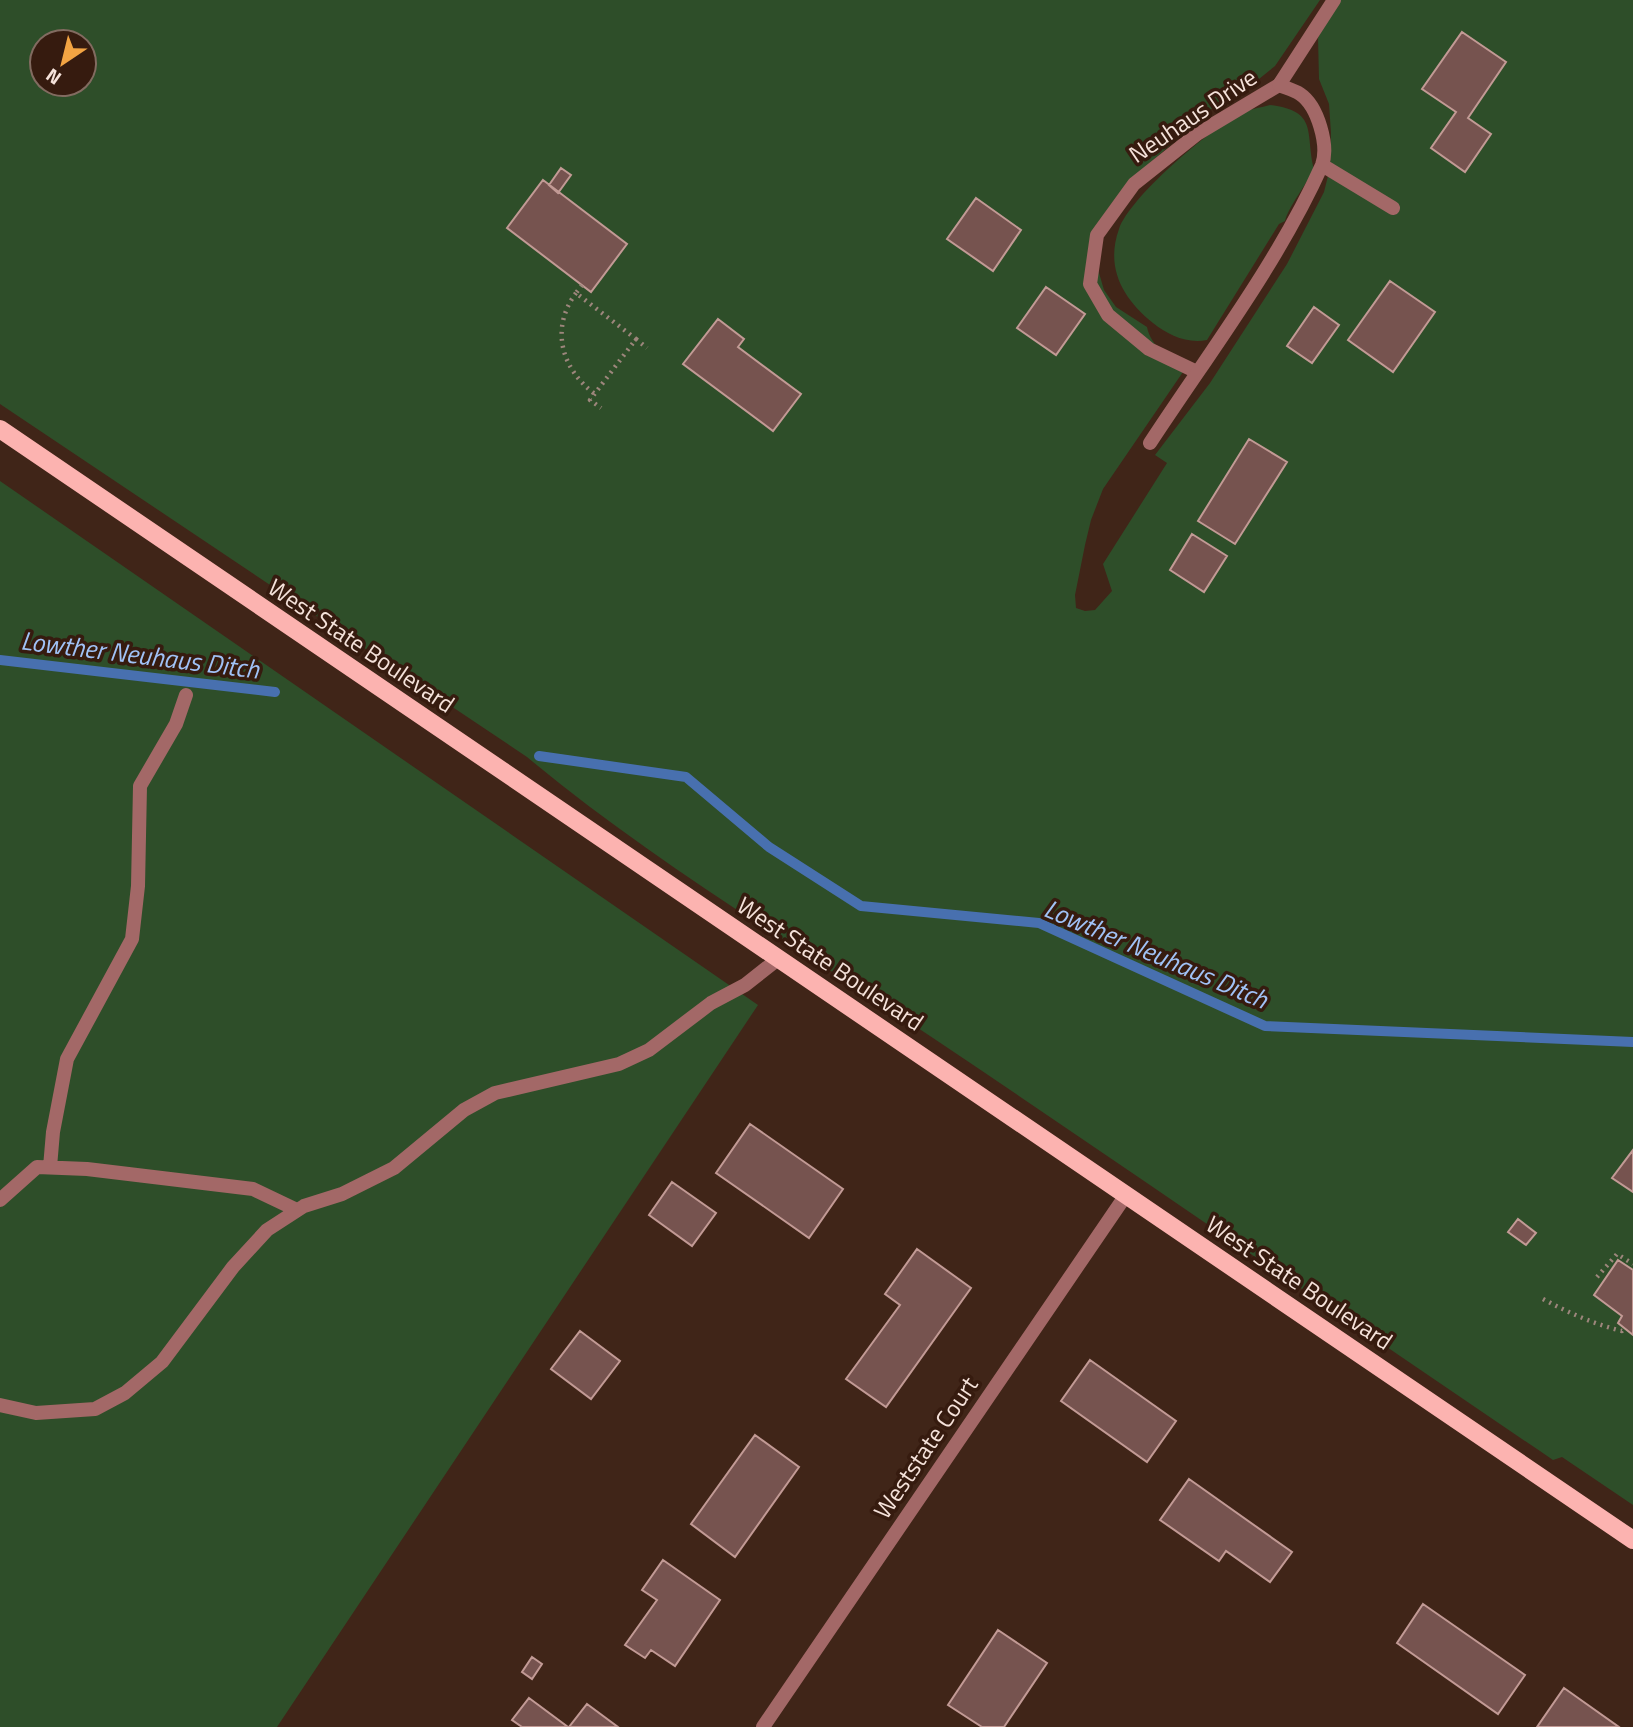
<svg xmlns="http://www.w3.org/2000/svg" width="1633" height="1727" font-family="'Titillium Web',sans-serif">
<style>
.green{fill:#2e4e29;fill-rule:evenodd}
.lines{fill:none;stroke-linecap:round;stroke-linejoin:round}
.stream{stroke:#4870af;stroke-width:10}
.building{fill:#76534f;stroke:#c29a95;stroke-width:2}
.path{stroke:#9d867c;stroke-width:4.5;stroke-dasharray:2 5;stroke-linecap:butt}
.service{stroke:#a36867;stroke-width:14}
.minor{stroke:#a36867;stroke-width:14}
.primary{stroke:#fcb3b0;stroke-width:18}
.labels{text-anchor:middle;stroke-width:7;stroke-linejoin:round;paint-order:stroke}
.street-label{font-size:24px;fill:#f5e2da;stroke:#361b0f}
.water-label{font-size:26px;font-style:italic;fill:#a0c2f6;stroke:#361b0f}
</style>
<rect width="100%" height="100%" fill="#402518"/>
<!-- green -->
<path class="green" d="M 0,0 L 1320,0 L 1275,66 L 1259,79 L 1216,105 L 1151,162 L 1111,204 L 1095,231 L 1099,273 L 1104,290 L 1116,307 L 1147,327 C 1151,347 1169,357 1185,369 L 1103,489 L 1091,520 L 1085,545 L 1075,595 L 1076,608 L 1085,611 L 1095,610 L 1112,591 L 1103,564 L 1167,463 L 1155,455 L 1210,383 L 1287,264 L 1324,192 L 1330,168 L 1331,133 L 1329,104 L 1319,79 L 1318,38 L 1336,0 L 1633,0 L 1633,1505 L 1562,1457 L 1553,1460 C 1346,1320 1140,1177 933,1038 C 797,947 653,862 527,757 L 0,404 ZM 42,42 L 84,42 L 84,84 L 42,84 Z
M 1270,105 C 1319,111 1305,133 1314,169 C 1306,185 1289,206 1285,221 L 1279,224 L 1207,340 C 1187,344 1168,335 1153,323 C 1123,299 1105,268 1119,229 C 1130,197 1209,130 1239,114 C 1248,109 1260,108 1270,105 Z
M 0,481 L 758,1005 L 277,1727 L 0,1727 Z"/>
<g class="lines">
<!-- stream -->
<path class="stream" d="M 0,660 L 275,692
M 539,756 L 686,777 L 769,847 L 861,906 L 1039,923 L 1265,1026 L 1633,1042"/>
</g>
<!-- building -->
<path class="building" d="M 1462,32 L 1506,62 L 1468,118 L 1491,134 L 1465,172 L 1431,148 L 1456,112 L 1422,89 Z
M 561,168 L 571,175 L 558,193 L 549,185 Z
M 543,180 L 627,244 L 591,292 L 507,228 Z
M 976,198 L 1021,230 L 993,271 L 947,239 Z
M 1390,281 L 1435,312 L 1393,372 L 1348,340 Z
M 1046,287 L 1085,314 L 1056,355 L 1017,328 Z
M 1314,307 L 1339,325 L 1312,363 L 1287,346 Z
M 718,319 L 744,339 L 738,347 L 801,394 L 773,431 L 683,364 Z
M 1249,439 L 1287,462 L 1235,544 L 1198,521 Z
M 1192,534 L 1227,556 L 1204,592 L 1170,570 Z
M 750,1124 L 843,1189 L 809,1238 L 716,1173 Z
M 1633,1150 L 1633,1192 L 1612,1178 Z
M 672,1182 L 716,1213 L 692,1246 L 649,1215 Z
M 1518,1219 L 1536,1233 L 1526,1245 L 1508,1232 Z
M 917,1249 L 971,1288 L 886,1407 L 846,1379 L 900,1305 L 885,1294 Z
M 1618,1260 L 1633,1270 L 1633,1335 L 1618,1323 L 1622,1316 L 1594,1295 Z
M 580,1331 L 620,1361 L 591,1399 L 551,1369 Z
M 1090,1360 L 1176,1421 L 1147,1462 L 1061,1401 Z
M 755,1435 L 799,1467 L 735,1557 L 691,1524 Z
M 1189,1479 L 1292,1552 L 1270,1582 L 1226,1551 L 1219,1561 L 1160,1520 Z
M 663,1560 L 720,1600 L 675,1666 L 651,1650 L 645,1658 L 625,1645 L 657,1600 L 642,1590 Z
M 1423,1604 L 1525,1675 L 1498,1714 L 1397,1643 Z
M 998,1630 L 1047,1663 L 1004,1727 L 982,1727 L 948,1705 Z
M 532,1657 L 542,1664 L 532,1679 L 522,1672 Z
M 1564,1688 L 1619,1727 L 1537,1727 Z
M 529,1698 L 568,1727 L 522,1727 L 512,1720 Z
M 587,1704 L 618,1727 L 569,1727 Z"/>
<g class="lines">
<!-- path -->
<path class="path" d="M 582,285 L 576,293 L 636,339 L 590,400 L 601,408
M 576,293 C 550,328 561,369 595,394
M 636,339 L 647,348
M 1597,1277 L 1617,1254 L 1633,1264
M 1543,1299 C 1569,1313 1594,1324 1622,1331 L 1624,1329"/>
<!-- service -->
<path class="service" d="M 1197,372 L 1149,349 L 1108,315 L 1090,284 L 1097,235 L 1134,184 L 1197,134 L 1279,85
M 50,1167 L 53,1132 L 67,1059 L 132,939 L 138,886 L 140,786 L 176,724 L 186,695
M 0,1200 L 37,1167 L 87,1169 L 253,1189 L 297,1210
M 0,1405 L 36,1413 L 95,1409 L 125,1393 L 162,1362 L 233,1267 L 267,1230 L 304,1206 L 342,1194 L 394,1168 L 464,1110 L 495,1093 L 619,1064 L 649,1050 L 711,1003 L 745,985 L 778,959"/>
<!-- minor -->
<path class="minor" d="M 1322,165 L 1393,208
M 1150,443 C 1209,353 1278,263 1322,165 C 1329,146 1318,106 1300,94 C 1294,90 1286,88 1279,85 L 1334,0
M 763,1727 L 1126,1195"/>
<!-- primary -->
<path class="primary" d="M 0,429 L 1633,1540"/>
</g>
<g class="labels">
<!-- street labels -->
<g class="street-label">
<text transform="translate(1193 116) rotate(-34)" y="8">Neuhaus Drive</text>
<text transform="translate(361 646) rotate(34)" y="8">West State Boulevard</text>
<text transform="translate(830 964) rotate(34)" y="8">West State Boulevard</text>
<text transform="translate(1299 1283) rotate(34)" y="8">West State Boulevard</text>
<text transform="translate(926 1448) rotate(-56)" y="8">Weststate Court</text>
</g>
<!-- water labels -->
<g class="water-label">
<text transform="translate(140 655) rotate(7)" y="9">Lowther Neuhaus Ditch</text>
<text transform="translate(1156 954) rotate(23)" y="9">Lowther Neuhaus Ditch</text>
</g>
</g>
<!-- north arrow -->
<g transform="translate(63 63) rotate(215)"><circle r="33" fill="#361b0f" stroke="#826b60" stroke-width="2"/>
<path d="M0-5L12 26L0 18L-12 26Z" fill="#f3a443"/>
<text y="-10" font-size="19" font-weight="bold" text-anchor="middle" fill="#f5e2da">N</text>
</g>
</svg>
